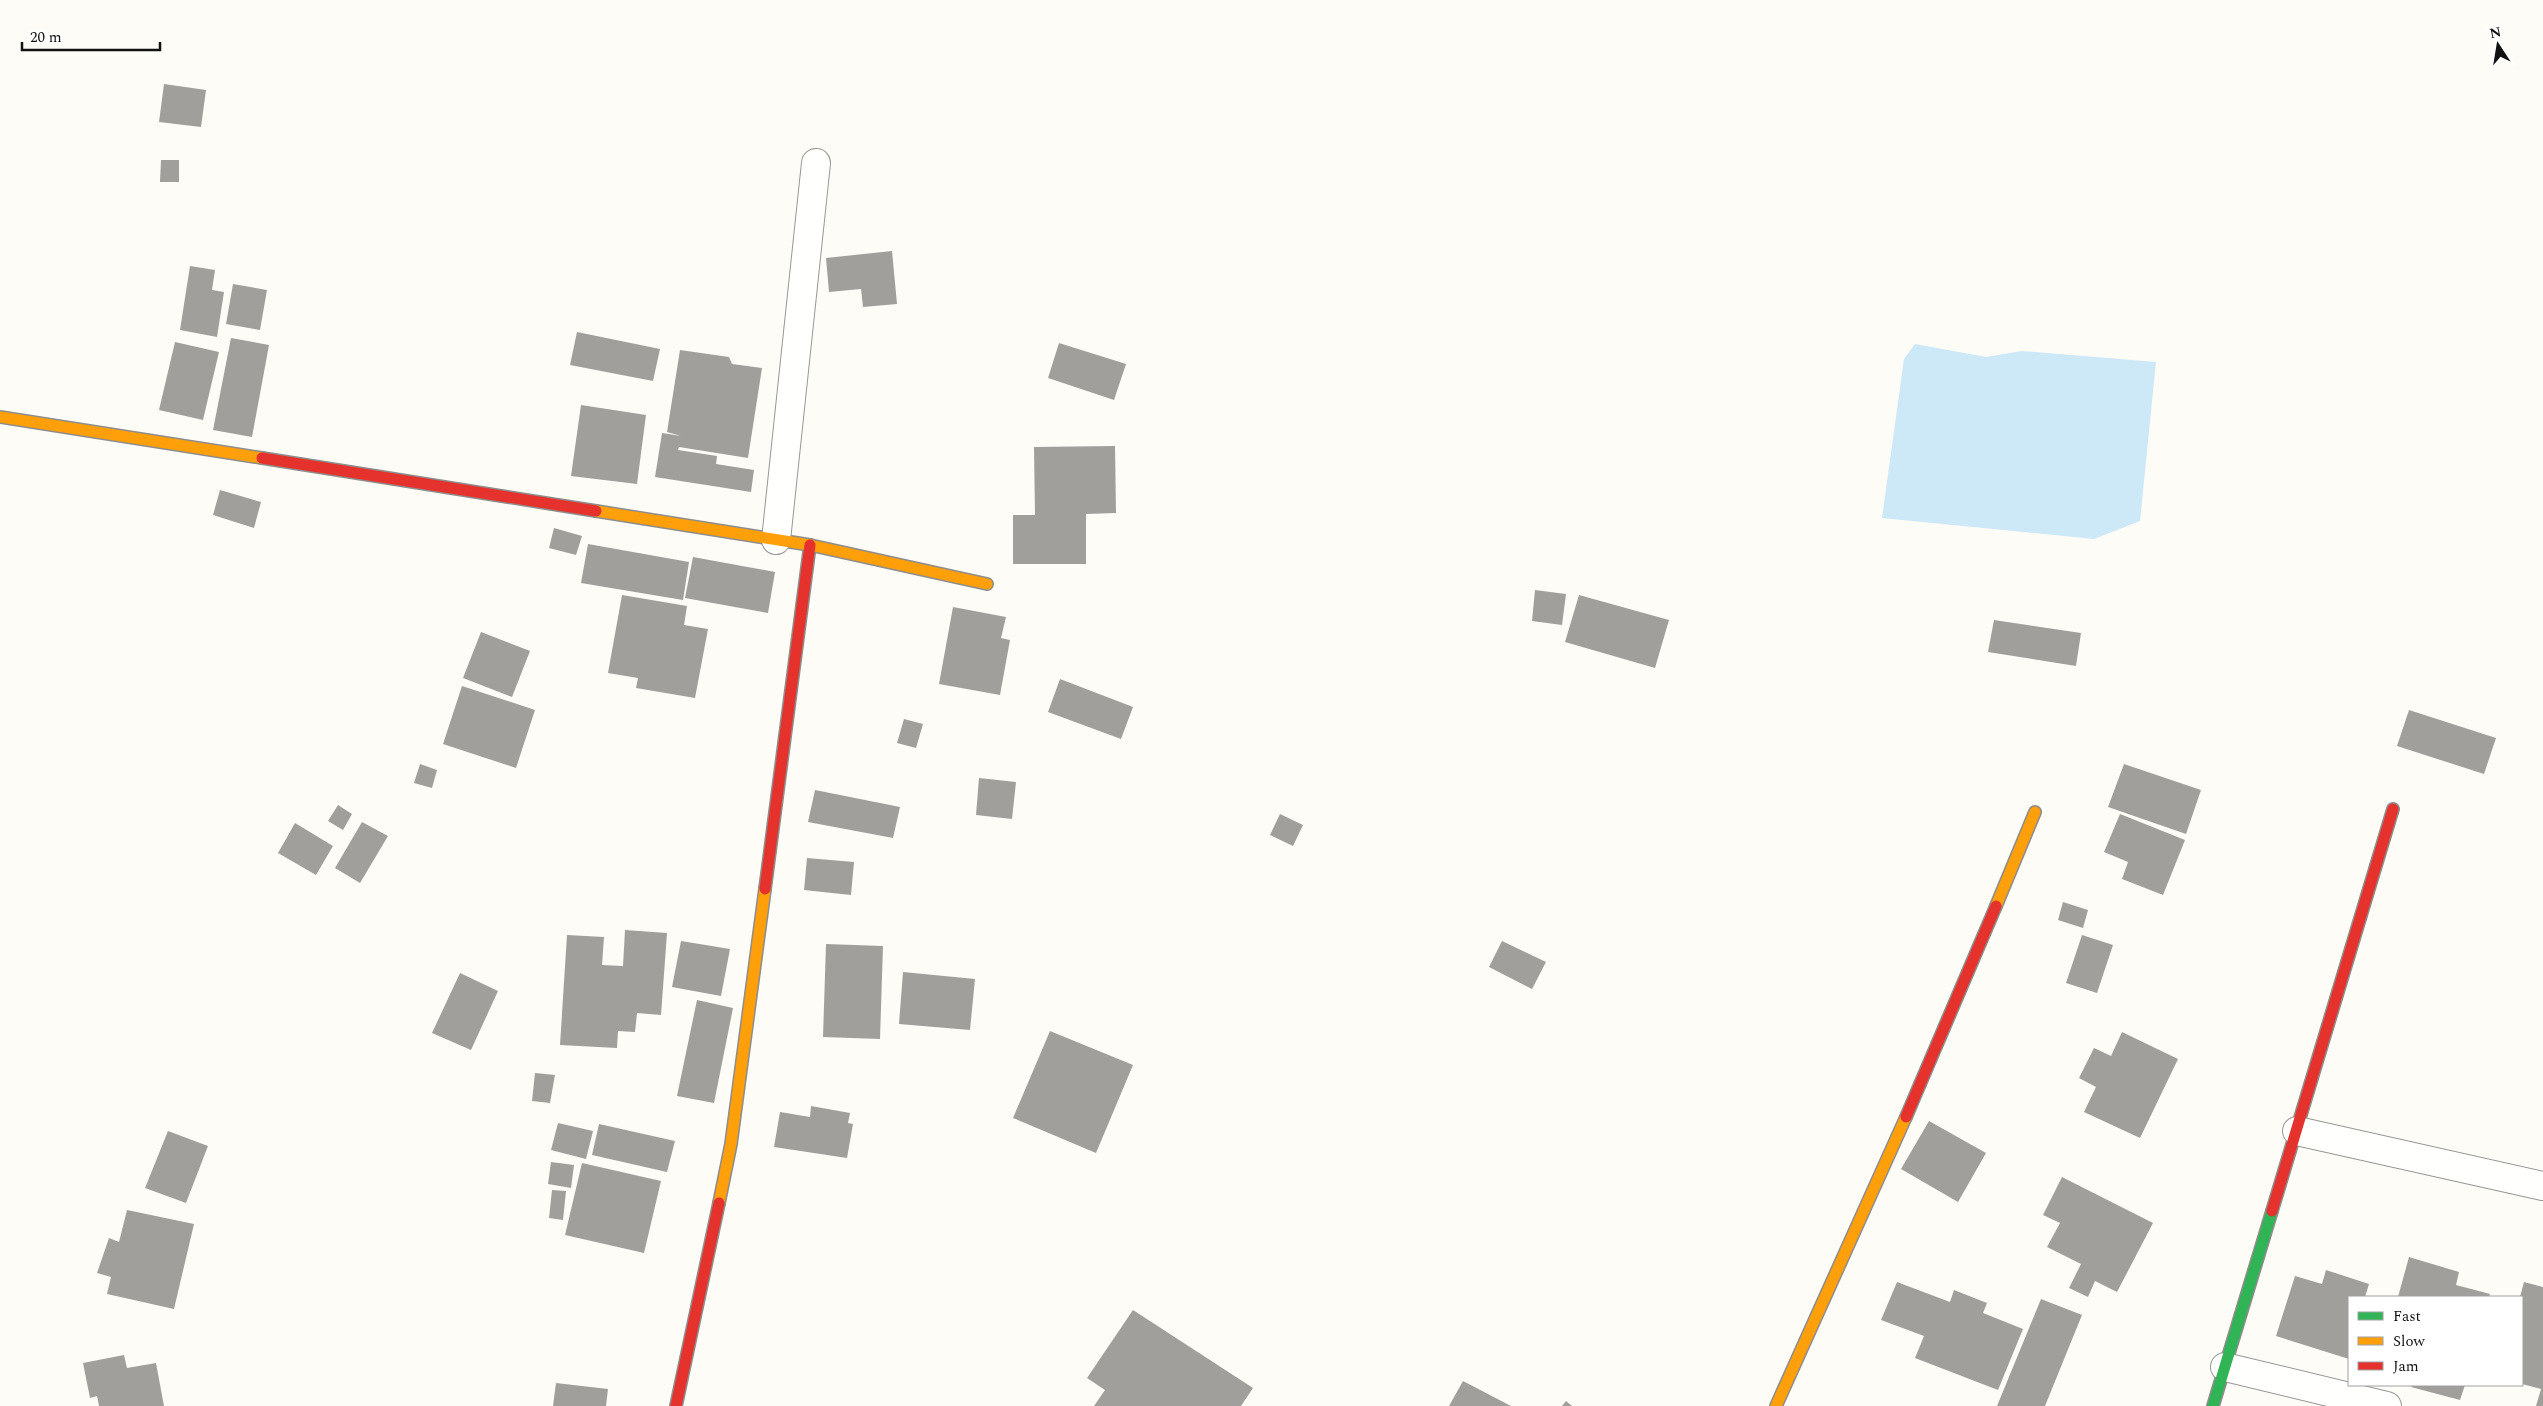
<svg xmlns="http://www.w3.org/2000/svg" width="2543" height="1406" font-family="Spectral,serif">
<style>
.water{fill:#cde8f7}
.building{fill:#a19f9c}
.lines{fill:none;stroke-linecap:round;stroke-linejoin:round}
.street-casing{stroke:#979795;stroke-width:30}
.fast-casing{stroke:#8e8d8b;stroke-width:14}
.slow-casing{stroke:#8e8d8b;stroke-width:14}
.jam-casing{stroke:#8e8d8b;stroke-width:14}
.street{stroke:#fffffe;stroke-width:28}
.fast{stroke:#30b455;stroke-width:11}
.slow{stroke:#ff9f0a;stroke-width:11}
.jam{stroke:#e5322d;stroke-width:11}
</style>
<rect width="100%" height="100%" fill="#fdfcf7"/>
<!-- water -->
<path class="water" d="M 1915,344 L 1986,357 L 2022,351 L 2156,362 L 2140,521 L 2094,539 L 1882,518 L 1904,359 Z"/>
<!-- building -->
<path class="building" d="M 164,84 L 206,90 L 201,127 L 159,122 Z
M 161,160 L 179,160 L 179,182 L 160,182 Z
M 892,251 L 897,304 L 863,307 L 861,289 L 829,292 L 826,258 Z
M 190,266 L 215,270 L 212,290 L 224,292 L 217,337 L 180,330 Z
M 233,284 L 267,290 L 260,330 L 226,324 Z
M 577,332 L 660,349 L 653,381 L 570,365 Z
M 231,338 L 269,345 L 252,437 L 213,430 Z
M 175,342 L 219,352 L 203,420 L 159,410 Z
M 1059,343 L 1126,364 L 1114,400 L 1048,378 Z
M 680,350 L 729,357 L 732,364 L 762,368 L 748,458 L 679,447 L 678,450 L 717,456 L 716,464 L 754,470 L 751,492 L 655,477 L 662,433 L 681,436 L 667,432 Z
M 581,405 L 646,415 L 637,484 L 571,476 Z
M 1115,446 L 1116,513 L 1086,514 L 1086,564 L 1013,564 L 1013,515 L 1035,515 L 1034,447 Z
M 220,490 L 261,502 L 254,528 L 213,515 Z
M 554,528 L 582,536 L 576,555 L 549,548 Z
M 588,544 L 689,562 L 683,600 L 581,583 Z
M 693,557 L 775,572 L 768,613 L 685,598 Z
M 1535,590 L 1566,594 L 1562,625 L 1532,621 Z
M 622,595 L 687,606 L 684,625 L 708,629 L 695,698 L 636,688 L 638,678 L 608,673 Z
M 1579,595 L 1669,620 L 1655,668 L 1565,642 Z
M 953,607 L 1006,617 L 1001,638 L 1010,640 L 1000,695 L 939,684 Z
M 1994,620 L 2081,633 L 2076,666 L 1988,652 Z
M 481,632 L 530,651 L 512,697 L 463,678 Z
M 1060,679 L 1133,707 L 1121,739 L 1048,712 Z
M 462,686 L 535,710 L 516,768 L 443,744 Z
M 2409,710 L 2496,738 L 2484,774 L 2397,746 Z
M 904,719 L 923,724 L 916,748 L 897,743 Z
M 420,764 L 437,770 L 432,788 L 414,783 Z
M 2124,764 L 2201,790 L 2186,834 L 2108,807 Z
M 979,778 L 1016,782 L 1012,819 L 976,815 Z
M 815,790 L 900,807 L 893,838 L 808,822 Z
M 338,805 L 352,814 L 343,830 L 328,821 Z
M 1280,814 L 1303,825 L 1293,846 L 1270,835 Z
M 2120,814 L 2185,840 L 2163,895 L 2122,879 L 2128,862 L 2104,852 Z
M 362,822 L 388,836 L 360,883 L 335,868 Z
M 295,823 L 333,846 L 316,875 L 278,853 Z
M 807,858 L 854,862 L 851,895 L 804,890 Z
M 2063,902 L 2088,910 L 2083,928 L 2058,920 Z
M 625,930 L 667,933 L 661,1015 L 637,1013 L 635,1032 L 618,1031 L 617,1048 L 560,1045 L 567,935 L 604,937 L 602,965 L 623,966 Z
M 2082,935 L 2113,945 L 2097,993 L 2066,983 Z
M 681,941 L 730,949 L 721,996 L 672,987 Z
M 1502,941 L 1546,962 L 1532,989 L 1489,967 Z
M 826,944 L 883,946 L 880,1039 L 823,1037 Z
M 903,972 L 975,979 L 970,1030 L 899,1024 Z
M 460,973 L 498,991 L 471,1050 L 432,1033 Z
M 697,1000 L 733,1008 L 714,1103 L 677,1096 Z
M 1050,1031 L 1133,1065 L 1096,1153 L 1013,1118 Z
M 2122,1032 L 2178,1059 L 2140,1138 L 2084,1112 L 2096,1087 L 2079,1078 L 2094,1048 L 2111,1056 Z
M 535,1073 L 555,1075 L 550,1103 L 532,1101 Z
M 811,1106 L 850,1113 L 848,1123 L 853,1124 L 847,1158 L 774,1147 L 780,1112 L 810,1117 Z
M 1929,1121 L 1986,1153 L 1958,1202 L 1901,1169 Z
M 558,1123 L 593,1131 L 586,1159 L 551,1150 Z
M 599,1124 L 675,1141 L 667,1172 L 592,1155 Z
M 168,1131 L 208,1146 L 186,1203 L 145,1188 Z
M 551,1162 L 574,1165 L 571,1188 L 548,1184 Z
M 582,1163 L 661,1181 L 644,1253 L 565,1235 Z
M 2062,1177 L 2153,1223 L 2117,1292 L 2095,1281 L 2088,1297 L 2069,1288 L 2081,1264 L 2047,1247 L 2060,1223 L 2043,1215 Z
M 552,1190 L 566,1191 L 563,1220 L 549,1218 Z
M 127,1210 L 194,1224 L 174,1309 L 107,1294 L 111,1277 L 97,1273 L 109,1238 L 119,1242 Z
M 2409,1257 L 2459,1272 L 2456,1285 L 2490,1294 L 2489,1297 L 2398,1297 Z
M 2326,1270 L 2369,1284 L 2365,1297 L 2349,1297 L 2349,1359 L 2276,1336 L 2295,1276 L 2322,1284 Z
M 1897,1282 L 1950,1302 L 1954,1290 L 1987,1303 L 1983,1313 L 2023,1329 L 1998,1390 L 1915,1358 L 1924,1336 L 1881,1320 Z
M 2524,1282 L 2543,1287 L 2543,1406 L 2536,1406 L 2541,1389 L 2522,1384 L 2522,1297 L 2520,1297 Z
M 2041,1299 L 2082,1315 L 2045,1406 L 1997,1406 Z
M 1133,1310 L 1253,1388 L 1241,1406 L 1094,1406 L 1105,1390 L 1087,1378 Z
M 124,1355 L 127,1368 L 156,1363 L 164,1406 L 99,1406 L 97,1396 L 90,1398 L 83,1363 Z
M 1463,1381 L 1511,1406 L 1449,1406 Z
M 556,1383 L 608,1389 L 606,1406 L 553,1406 Z
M 2412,1385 L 2465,1385 L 2460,1400 L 2411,1387 Z
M 1566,1401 L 1572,1406 L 1562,1406 Z"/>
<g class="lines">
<!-- street casing -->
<g class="street-casing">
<path id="street" d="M 776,540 L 816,163
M 2297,1131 L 2543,1186
M 2225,1367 L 2387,1406"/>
</g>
<!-- fast casing -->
<g class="fast-casing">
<path id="fast" d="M 2213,1406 L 2272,1211"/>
</g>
<!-- slow casing -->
<g class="slow-casing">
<path id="slow" d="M 0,417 L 262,458
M 596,511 L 810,545 L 987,584
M 1996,906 L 2035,812
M 719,1203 L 731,1144 L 765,889
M 1776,1406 L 1906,1117"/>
</g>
<!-- jam casing -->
<g class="jam-casing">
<path id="jam" d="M 262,458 L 596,511
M 765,889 L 810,545
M 1906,1117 L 1996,906
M 2272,1211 L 2393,809
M 676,1406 L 719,1203"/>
</g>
<!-- street -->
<use href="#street" class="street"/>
<!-- fast -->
<use href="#fast" class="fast"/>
<!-- slow -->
<use href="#slow" class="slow"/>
<!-- jam -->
<use href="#jam" class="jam"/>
</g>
<!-- legend -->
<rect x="2348" y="1296" width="175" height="90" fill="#ffffff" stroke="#a0a0a0"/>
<rect x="2358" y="1312" width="25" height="8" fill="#30b455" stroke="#a0a0a0"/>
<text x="2393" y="1321" font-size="15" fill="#111111">Fast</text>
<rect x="2358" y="1337" width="25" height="8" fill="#ff9f0a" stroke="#a0a0a0"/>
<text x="2393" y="1346" font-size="15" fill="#111111">Slow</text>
<rect x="2358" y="1362" width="25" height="8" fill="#e5322d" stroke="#a0a0a0"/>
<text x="2393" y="1371" font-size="15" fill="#111111">Jam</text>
<!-- north arrow -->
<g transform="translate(2498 45) rotate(348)" stroke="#ffffff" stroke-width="4" paint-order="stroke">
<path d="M0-4L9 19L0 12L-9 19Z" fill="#111111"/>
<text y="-8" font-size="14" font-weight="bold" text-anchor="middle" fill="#111111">N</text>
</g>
<!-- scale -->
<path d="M22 42v8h138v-8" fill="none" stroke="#111111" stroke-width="2.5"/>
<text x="30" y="42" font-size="15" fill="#111111" stroke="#ffffff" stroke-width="4" paint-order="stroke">20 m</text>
</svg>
